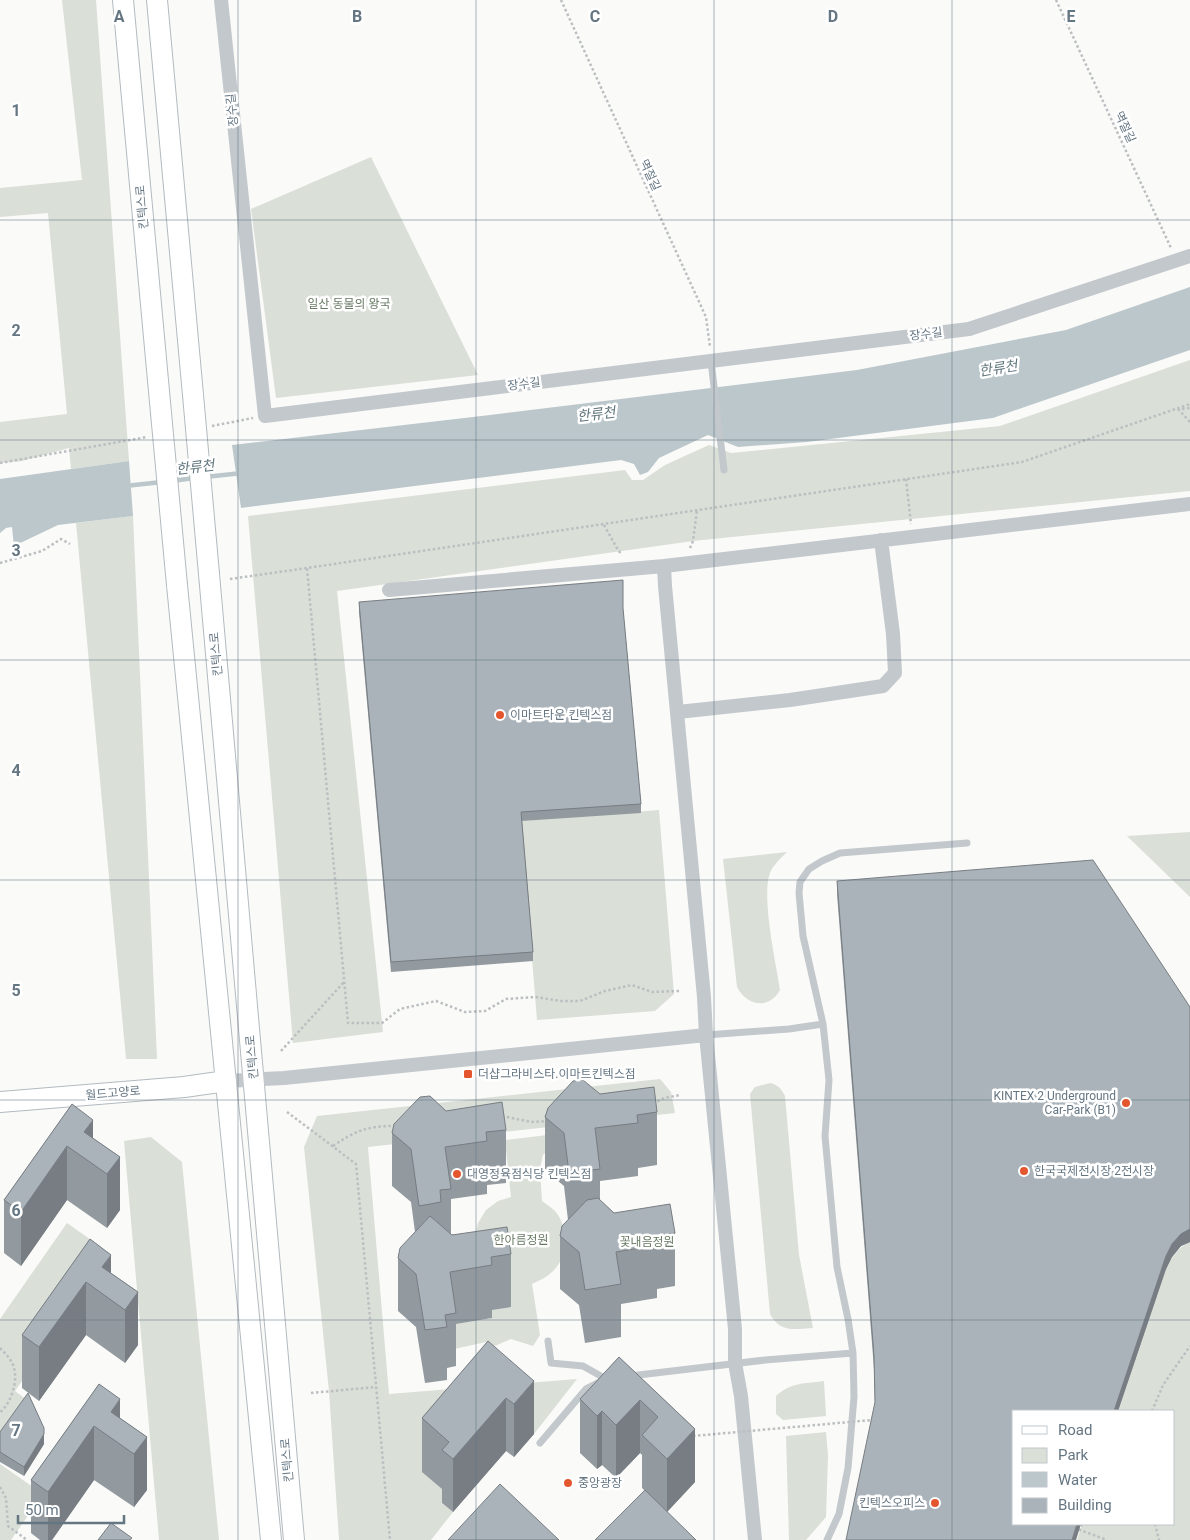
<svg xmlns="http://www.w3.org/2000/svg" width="1190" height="1540" font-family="Roboto,'Noto Sans KR',sans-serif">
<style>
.green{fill:#dadfd7}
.water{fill:#bbc7cb}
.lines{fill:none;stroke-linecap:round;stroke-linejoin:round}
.stream{stroke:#bbc7cb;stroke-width:4.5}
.secondary-casing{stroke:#b3babf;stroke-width:22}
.path{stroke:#bbbfc2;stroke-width:2.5;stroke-dasharray:2.5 2.5;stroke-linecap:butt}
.lane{stroke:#c3c8cc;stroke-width:7}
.street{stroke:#c3c8cc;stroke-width:14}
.secondary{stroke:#fff;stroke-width:20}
.secondary-bridge-casing{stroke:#b3babf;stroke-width:22;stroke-linecap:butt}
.path-bridge{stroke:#bbbfc2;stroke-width:2.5;stroke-dasharray:2.5 2.5;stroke-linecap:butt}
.secondary-bridge{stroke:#fff;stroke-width:20}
.wall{fill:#929a9f}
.shaded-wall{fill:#777d82}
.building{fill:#aab3b9;stroke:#777d82}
.grid{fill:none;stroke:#657683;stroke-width:1;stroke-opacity:0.55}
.poi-dot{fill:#e4572e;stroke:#fff;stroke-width:2}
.labels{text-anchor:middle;stroke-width:5;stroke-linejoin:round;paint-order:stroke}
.street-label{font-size:12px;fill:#657683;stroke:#fff}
.park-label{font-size:12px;fill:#687a64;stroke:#fff}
.poi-label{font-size:12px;fill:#657683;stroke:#fff;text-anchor:start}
.water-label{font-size:14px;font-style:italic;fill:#60757c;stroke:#fff}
.grid-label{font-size:16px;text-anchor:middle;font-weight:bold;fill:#657683;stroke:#fff;stroke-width:5;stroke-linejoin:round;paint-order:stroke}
</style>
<rect width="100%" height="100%" fill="#fafaf8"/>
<!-- green -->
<path class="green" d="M 62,0 L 96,0 L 129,461 L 71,469 L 69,448 L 22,461 L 0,463 L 0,422 L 67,414 L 48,213 L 0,217 L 0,188 L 82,180 Z
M 371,157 L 478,375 L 276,398 L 251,209 Z
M 1190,360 L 1190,491 L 693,541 L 337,591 L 383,1032 L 293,1043 L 248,516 L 625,470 L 632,480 L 643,480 L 665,465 L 709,445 L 731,453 L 1000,426 Z
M 133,516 L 157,1059 L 126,1059 L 76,523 Z
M 659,810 L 674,994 L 655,1011 L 537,1020 L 521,821 Z
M 1190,832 L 1190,897 L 1127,836 Z
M 787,852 C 781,858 773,865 770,873 C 761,896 776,963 780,990 C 769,1010 747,1006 737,987 L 723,859 Z
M 660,1079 L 671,1092 L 675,1113 L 368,1147 L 389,1394 L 577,1379 L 534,1434 L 488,1395 L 422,1471 L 449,1495 L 442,1503 L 453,1512 L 431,1540 L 339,1540 L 329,1391 L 304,1147 L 317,1116 Z
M 770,1083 C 778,1085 781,1088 785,1096 L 799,1255 L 813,1328 C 794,1329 780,1333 770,1314 L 750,1094 L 755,1087 Z
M 564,1133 L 543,1155 L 540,1169 L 542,1201 C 546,1204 551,1207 555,1211 C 568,1226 569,1253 555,1269 C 549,1276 541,1280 532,1284 L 540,1335 L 533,1346 L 511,1339 L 490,1348 L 486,1342 L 454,1349 L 450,1325 L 492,1318 L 475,1237 L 478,1223 L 486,1210 L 498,1201 L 511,1197 L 505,1140 Z
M 151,1137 L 182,1162 L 219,1540 L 159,1540 L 124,1141 Z
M 67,1223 L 111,1254 L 15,1391 L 27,1400 L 0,1439 L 0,1319 Z
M 1190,1241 L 1190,1540 L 1077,1540 L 1082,1524 L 1174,1524 L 1174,1411 L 1117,1411 L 1166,1269 C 1172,1257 1178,1248 1190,1241 Z
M 824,1381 L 826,1416 L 783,1420 L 776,1414 L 776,1396 C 791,1382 804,1384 824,1381 Z
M 826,1432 L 828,1455 L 826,1517 L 806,1540 L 789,1540 L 786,1436 Z
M 0,1464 L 43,1494 L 11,1540 L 0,1540 Z"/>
<!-- water -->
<path class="water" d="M 1190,287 L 1190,350 L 993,418 L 807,442 L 738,447 L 708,435 L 659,458 L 648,472 L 640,475 L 634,464 L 621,460 L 241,508 L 232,445 L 490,415 L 857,370 L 1066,330 Z
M 129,461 L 133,516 L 58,525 L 14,546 L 12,527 L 6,528 L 0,533 L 0,479 Z"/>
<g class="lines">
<!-- stream -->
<path class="stream" d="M 205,477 L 242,473
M 172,481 L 194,478
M 125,486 L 162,482"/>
<!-- secondary casing -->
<g class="secondary-casing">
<path id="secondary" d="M 123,0 L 161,413
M 157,0 L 193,395
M 209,574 L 294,1540
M 177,585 L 271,1540
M 0,1102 L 184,1087 L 226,1081"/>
</g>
<!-- path -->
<path class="path" d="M 561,0 L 706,317 L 710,347
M 1056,0 L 1171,248
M 1178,409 L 1190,422
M 1182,409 L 1190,408
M 212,426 L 253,418
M 0,463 L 147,437
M 906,479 L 911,524
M 604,525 L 618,550 L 622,555
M 690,548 L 693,541 L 697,510
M 0,563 L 42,551 L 61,539 L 70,544
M 230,579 L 307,568
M 679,991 L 652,992 L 632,985 L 605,991 L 580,1001 L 561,1001 L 535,997 L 506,999 L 485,1011 L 465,1012 L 436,1001 L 400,1009 L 382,1023 L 348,1023 L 307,568 L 1022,462 L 1190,404
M 281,1051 L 344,982
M 653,1104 L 664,1098 L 680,1095
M 287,1112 L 356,1164 L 390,1540
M 502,1116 L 531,1122 L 548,1121
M 333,1146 C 357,1130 367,1126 396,1126
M 0,1348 C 6,1354 12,1360 14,1368 C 18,1381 11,1404 0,1412
M 311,1393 L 376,1387
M 1152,1411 L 1163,1385 L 1190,1346
M 0,1487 L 6,1498 L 8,1526 L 27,1540
M 1082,1524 L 1080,1530 L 1107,1540
M 1155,1524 L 1159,1540"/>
<!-- lane -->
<path class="lane" d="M 711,361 L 724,470
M 706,1035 L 789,1029 L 823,1024
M 548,1341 L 551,1363 L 583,1366 L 606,1379
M 630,1376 L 765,1360 L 853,1353
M 540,1443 L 586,1389 L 600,1382
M 827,1540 L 839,1514 L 848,1468 L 854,1397 L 853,1353 L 848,1319 L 837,1267 L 825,1136 L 829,1080 L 823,1024 L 803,936 L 799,893 L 800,882 L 809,869 L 822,861 L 840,853 L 967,843"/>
<!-- street -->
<path class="street" d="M 221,0 L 265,416 L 969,329 L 1190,256
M 664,566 L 665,586 L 704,997 L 706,1035 L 735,1329 L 735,1363 L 741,1396 L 755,1540
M 389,590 L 664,566 L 1190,504
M 678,712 L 790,700 L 883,686 L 895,673 L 893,634 L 881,540
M 226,1081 L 284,1078 L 706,1035"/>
<!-- secondary -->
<use href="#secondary" class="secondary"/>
<!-- secondary-bridge casing -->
<g class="secondary-bridge-casing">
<path id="secondary-bridge" d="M 193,395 L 209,574
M 161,413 L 177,585"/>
</g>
<!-- path-bridge -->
<path class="path-bridge" d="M 693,1436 L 872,1420"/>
<!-- secondary-bridge -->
<use href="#secondary-bridge" class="secondary-bridge"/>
</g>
<!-- wall -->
<path class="wall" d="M 359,602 L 623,608 L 641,804 L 641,813 L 522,821 L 533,952 L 533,961 L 391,972 L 359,612 Z
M 837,881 L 1190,1007 L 1190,1242 L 1181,1246 L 1172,1257 L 1166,1269 L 1118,1411 L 1014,1411 L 875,1403 L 874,1369 L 837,894 Z
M 600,1094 L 657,1112 L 657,1165 L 638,1168 L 638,1176 L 600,1181 L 600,1201 L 614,1213 L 675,1233 L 675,1286 L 657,1289 L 657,1298 L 621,1304 L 621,1337 L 585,1343 L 579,1305 L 560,1289 L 560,1236 L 568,1220 L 564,1186 L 545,1170 L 545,1117 Z
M 72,1104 L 93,1138 L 120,1157 L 120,1210 L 107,1228 L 67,1200 L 21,1266 L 4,1253 L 4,1200 Z
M 446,1111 L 506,1130 L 506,1183 L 487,1185 L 487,1194 L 451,1199 L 451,1234 L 511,1254 L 511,1307 L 492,1310 L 492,1318 L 456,1324 L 456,1366 L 447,1368 L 447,1380 L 425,1383 L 416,1327 L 398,1311 L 398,1258 L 415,1232 L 411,1202 L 392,1186 L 392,1133 Z
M 90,1239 L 111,1273 L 138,1292 L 138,1345 L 125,1363 L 86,1335 L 39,1401 L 22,1388 L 22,1335 Z
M 488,1341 L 534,1434 L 514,1457 L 506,1451 L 453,1512 L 442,1503 L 442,1489 L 422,1472 L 422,1418 Z
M 619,1357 L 695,1429 L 695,1482 L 667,1512 L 642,1488 L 642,1455 L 640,1453 L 616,1478 L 602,1465 L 597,1469 L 580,1453 L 580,1399 Z
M 99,1384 L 120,1418 L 147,1437 L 147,1490 L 134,1507 L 94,1480 L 52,1540 L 40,1540 L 31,1533 L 31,1480 Z
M 44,1428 L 44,1444 L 24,1476 L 0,1462 L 0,1432 Z"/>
<!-- shaded-wall -->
<path class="shaded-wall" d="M 93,1120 L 93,1165 L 84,1132 Z
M 67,1146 L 67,1200 L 21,1266 L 21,1212 Z
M 120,1157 L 120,1210 L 107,1228 L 107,1174 Z
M 1190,1229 L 1190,1242 L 1181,1246 L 1172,1257 L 1166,1269 L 1118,1411 L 1114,1411 L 1166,1256 L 1172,1244 L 1181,1234 Z
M 111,1255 L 111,1300 L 102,1267 Z
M 86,1282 L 86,1335 L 39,1401 L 39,1347 Z
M 138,1292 L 138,1345 L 125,1363 L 125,1310 Z
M 534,1381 L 534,1434 L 514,1457 L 514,1404 Z
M 506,1398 L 506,1451 L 453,1512 L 453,1459 Z
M 120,1399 L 120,1444 L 111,1412 Z
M 640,1400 L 640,1453 L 616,1478 L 616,1425 Z
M 602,1411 L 602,1465 L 597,1469 L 597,1416 Z
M 94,1426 L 94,1480 L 52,1540 L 48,1540 L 48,1492 Z
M 695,1429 L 695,1482 L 667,1512 L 667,1459 Z
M 44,1434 L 44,1444 L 24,1476 L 24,1467 Z
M 147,1437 L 147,1490 L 134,1507 L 134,1454 Z
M 1077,1524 L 1081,1524 L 1076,1540 L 1072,1540 Z"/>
<!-- building -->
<path class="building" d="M 623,580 L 623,608 L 641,804 L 521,812 L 533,952 L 391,962 L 359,602 Z
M 1093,860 L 1190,1007 L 1190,1229 L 1181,1234 L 1172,1244 L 1166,1256 L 1114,1411 L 1014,1411 L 1014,1524 L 1077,1524 L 1072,1540 L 846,1540 L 875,1402 L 874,1356 L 837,881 Z
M 583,1080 L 600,1094 L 654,1087 L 657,1112 L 637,1115 L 638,1123 L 595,1128 L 600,1169 L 569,1173 L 564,1133 L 545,1117 L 548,1108 L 573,1081 Z
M 430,1096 L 446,1111 L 502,1102 L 506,1130 L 486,1132 L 487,1141 L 445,1147 L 451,1189 L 440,1190 L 441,1202 L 419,1206 L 411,1149 L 392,1133 L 394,1124 L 420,1097 Z
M 72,1104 L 93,1120 L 84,1132 L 120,1157 L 107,1174 L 67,1146 L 21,1212 L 4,1200 Z
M 598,1198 L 614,1213 L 670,1204 L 675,1233 L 655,1237 L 657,1245 L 616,1252 L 621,1284 L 585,1290 L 579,1252 L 560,1236 L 562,1226 L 587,1200 Z
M 430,1216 L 452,1235 L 507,1227 L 511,1254 L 491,1257 L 492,1265 L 450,1272 L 456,1313 L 445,1315 L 447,1327 L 425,1330 L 416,1274 L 398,1258 L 400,1248 Z
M 90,1239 L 111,1255 L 102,1267 L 138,1292 L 125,1310 L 86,1282 L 39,1347 L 22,1335 Z
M 488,1341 L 534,1381 L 514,1404 L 506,1398 L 453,1459 L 442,1450 L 449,1442 L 422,1418 Z
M 619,1357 L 695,1429 L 667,1459 L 642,1435 L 658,1417 L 640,1400 L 616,1425 L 602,1411 L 597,1416 L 580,1399 Z
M 99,1384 L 120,1399 L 111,1412 L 147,1437 L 134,1454 L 94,1426 L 48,1492 L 31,1480 Z
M 28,1393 L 44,1428 L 44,1434 L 24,1467 L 0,1452 L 0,1432 Z
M 500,1484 L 559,1540 L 448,1540 Z
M 645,1490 L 696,1540 L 595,1540 Z
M 111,1523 L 132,1538 L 130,1540 L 98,1540 Z"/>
<!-- grid -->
<path class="grid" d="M 238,0 L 238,1540M 476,0 L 476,1540M 714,0 L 714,1540M 952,0 L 952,1540M 0,220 L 1190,220M 0,440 L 1190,440M 0,660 L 1190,660M 0,880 L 1190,880M 0,1100 L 1190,1100M 0,1320 L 1190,1320"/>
<!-- markers -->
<g class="poi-dot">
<circle cx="500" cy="715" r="5"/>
<rect x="463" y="1069" width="10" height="10" rx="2.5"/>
<circle cx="1126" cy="1103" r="5"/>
<circle cx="1024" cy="1171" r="5"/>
<circle cx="457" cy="1174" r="5"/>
<circle cx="568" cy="1483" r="5"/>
<circle cx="935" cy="1503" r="5"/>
</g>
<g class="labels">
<!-- street labels -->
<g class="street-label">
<text transform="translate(232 110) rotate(-96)" y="4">장수길</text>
<text transform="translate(1125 127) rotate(65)" y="4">멱절길</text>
<text transform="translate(650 175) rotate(65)" y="4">멱절길</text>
<text transform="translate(142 207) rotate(-95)" y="4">킨텍스로</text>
<text transform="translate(926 334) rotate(-7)" y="4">장수길</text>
<text transform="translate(524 384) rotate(-7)" y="4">장수길</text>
<text transform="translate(216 654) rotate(-95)" y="4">킨텍스로</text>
<text transform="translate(252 1057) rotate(-95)" y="4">킨텍스로</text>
<text transform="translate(113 1093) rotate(-5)" y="4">월드고양로</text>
<text transform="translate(287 1460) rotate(-95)" y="4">킨텍스로</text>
</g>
<!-- park labels -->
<g class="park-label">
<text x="349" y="308">일산 동물의 왕국</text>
<text x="521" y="1244">한아름정원</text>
<text x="647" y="1246">꽃내음정원</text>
</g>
<!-- poi labels -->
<g class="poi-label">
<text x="510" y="719">이마트타운 킨텍스점</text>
<text x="478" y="1078">더샵그라비스타.이마트킨텍스점</text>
<text x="1116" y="1100" text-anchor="end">KINTEX 2 Underground<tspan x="1116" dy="14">Car-Park (B1)</tspan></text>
<text x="1034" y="1175">한국국제전시장 2전시장</text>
<text x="467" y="1178">대영정육점식당 킨텍스점</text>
<text x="578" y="1487">중앙광장</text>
<text x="925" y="1507" text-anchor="end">킨텍스오피스</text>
</g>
<!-- water labels -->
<g class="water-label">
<text transform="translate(998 368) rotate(-9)" y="5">한류천</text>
<text transform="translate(596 414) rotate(-7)" y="5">한류천</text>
<text transform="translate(195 467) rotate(-7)" y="5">한류천</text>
</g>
</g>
<g class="grid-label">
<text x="119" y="22">A</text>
<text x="357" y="22">B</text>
<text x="595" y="22">C</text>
<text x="833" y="22">D</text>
<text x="1071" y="22">E</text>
<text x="16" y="116">1</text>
<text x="16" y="336">2</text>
<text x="16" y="556">3</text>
<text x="16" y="776">4</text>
<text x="16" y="996">5</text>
<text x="16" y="1216">6</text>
<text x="16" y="1436">7</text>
</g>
<!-- legend -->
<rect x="1012" y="1410" width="162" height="115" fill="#ffffff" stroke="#c1c8cd"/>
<rect x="1022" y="1426" width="25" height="8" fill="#ffffff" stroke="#c1c8cd"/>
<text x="1058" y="1435" font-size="15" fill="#657683">Road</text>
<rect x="1022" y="1448" width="25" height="15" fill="#dadfd7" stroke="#c1c8cd"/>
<text x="1058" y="1460" font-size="15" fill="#657683">Park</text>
<rect x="1022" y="1472" width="25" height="15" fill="#bbc7cb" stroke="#c1c8cd"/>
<text x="1058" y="1485" font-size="15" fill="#657683">Water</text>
<rect x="1022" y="1498" width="25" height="15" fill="#aab3b9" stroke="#c1c8cd"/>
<text x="1058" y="1510" font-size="15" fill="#657683">Building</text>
<!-- scale -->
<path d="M18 1515v8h106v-8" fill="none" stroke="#657683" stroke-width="2.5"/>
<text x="25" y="1515" font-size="15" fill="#657683" stroke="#ffffff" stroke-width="4" paint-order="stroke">50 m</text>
</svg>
